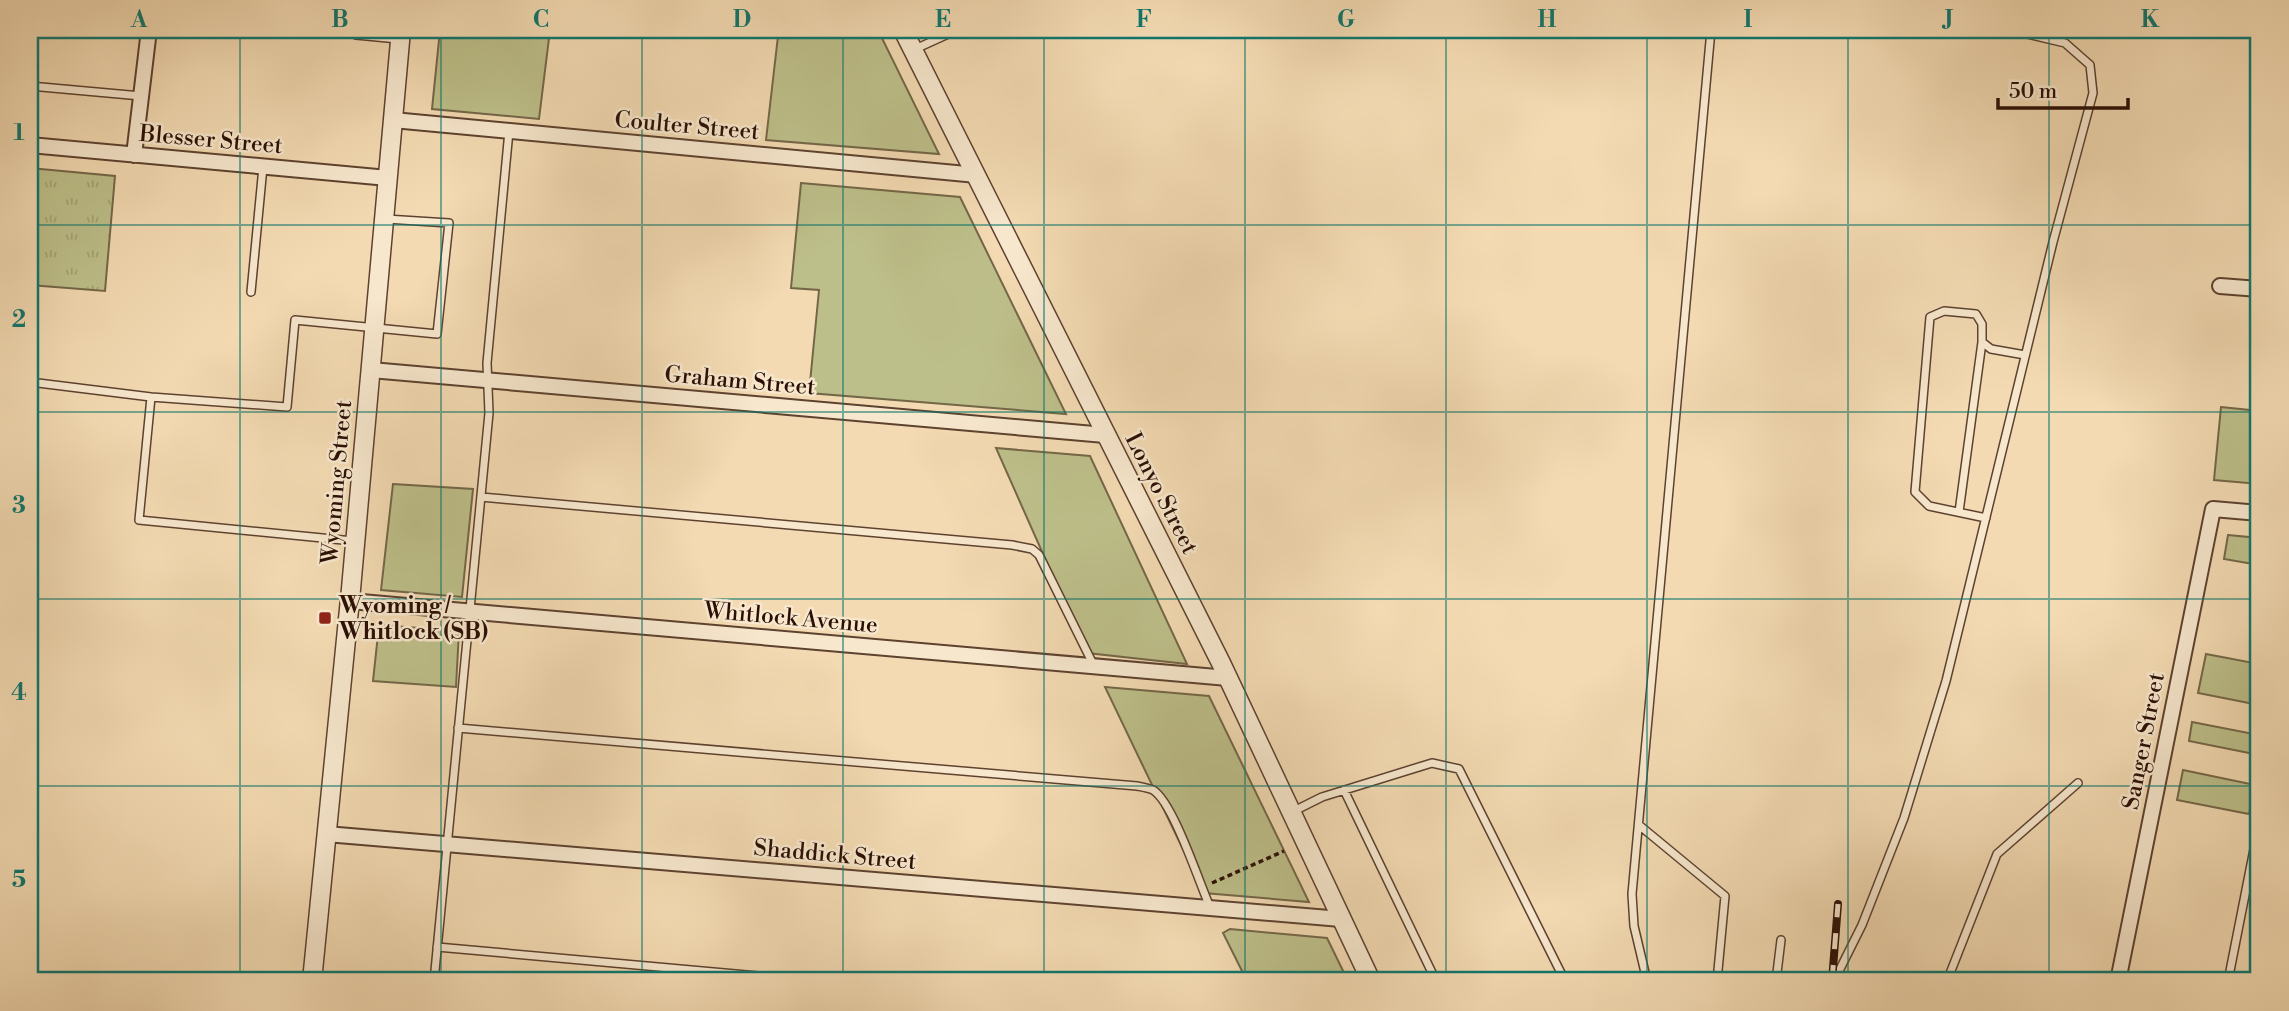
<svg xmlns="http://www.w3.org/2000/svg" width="2289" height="1011" font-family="'Libre Bodoni',serif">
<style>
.grass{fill:#bdbf8a;stroke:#746748;stroke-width:2}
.park{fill:url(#park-tufts);stroke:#746748;stroke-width:2}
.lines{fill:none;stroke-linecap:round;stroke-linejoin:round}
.service-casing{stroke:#5d4230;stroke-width:10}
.minor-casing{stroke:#5d4230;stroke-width:18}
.tertiary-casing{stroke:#5d4230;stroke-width:21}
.path{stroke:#2b0f05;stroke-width:3.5;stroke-dasharray:5 3.5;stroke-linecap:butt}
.service{stroke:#f7e7cd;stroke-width:7}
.minor{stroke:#f7e7cd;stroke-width:14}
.tertiary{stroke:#f7e7cd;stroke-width:18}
.rail-casing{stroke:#2b0f05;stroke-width:8}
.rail{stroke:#f7e7cd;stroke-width:5;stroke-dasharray:16;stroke-linecap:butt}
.grid{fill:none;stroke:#0f766e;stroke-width:2;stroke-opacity:0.55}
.poi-dot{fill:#8f2418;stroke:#f7e7cd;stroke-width:2.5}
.labels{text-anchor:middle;stroke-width:5;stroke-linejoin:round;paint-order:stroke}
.street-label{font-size:23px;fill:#2b0f05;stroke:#f7e7cd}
.poi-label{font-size:23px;font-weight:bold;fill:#2b0f05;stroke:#f7e7cd;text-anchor:start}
.neatline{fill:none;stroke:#0f766e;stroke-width:2.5}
.grid-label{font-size:23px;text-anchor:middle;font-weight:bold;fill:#0f766e}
</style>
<defs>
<pattern id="park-tufts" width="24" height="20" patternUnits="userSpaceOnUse" patternTransform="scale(1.75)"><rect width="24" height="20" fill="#bdbf8a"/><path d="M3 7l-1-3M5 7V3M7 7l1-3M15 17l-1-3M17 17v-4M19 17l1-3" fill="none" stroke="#a3a376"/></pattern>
</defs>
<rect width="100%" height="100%" fill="#f3dab2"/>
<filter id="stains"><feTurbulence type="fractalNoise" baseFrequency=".00286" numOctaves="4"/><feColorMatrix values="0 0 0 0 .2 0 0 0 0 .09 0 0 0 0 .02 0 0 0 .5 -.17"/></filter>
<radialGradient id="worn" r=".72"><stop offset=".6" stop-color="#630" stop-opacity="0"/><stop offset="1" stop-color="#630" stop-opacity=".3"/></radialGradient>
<!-- grass -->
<path class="grass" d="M 440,30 L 550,30 L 539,119 L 432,109 Z
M 777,30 L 878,30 L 939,154 L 766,140 L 778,36 Z
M 801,183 L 960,197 L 1066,414 L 809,393 L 819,290 L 791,288 Z
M 2221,407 L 2259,411 L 2259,484 L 2214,480 Z
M 996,448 L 1090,456 L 1187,664 L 1087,653 Z
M 393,484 L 473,489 L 462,597 L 381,590 Z
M 2228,535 L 2259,538 L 2259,565 L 2224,559 Z
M 379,625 L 459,631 L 456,687 L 373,681 Z
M 2206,654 L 2259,664 L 2259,705 L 2198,693 Z
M 1105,687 L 1209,696 L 1309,902 L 1204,893 Z
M 2192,722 L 2259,735 L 2259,755 L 2189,741 Z
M 2183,770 L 2255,785 L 2249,814 L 2177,800 Z
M 1230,929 L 1327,938 L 1348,981 L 1247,981 L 1223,933 Z"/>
<!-- park -->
<path class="park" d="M 30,168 L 115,176 L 105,291 L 30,285 Z"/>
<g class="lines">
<!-- service casing -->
<g class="service-casing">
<path id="service" d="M 348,30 L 356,35 L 398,39
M 908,37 L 923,30
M 913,50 L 957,30
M 30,86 L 141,96
M 251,292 L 263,167
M 30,382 L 151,397 L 287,407 L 295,320 L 437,334 L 449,223 L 386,219
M 151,397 L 139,520 L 353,541
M 481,497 L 1012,545 L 1032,549 L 1039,555 L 1094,666
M 1959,512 L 1982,342
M 1986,518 L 1929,506 L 1915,492 L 1930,317 L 1944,311 L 1976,314 L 1982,324 L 1982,342 L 1991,349 L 2025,355
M 458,728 L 1137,786 C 1142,787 1148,788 1153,790 C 1173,802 1199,882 1210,907
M 1344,790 L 1436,981
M 1292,812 L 1322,797 L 1432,763 L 1459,769 L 1565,981
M 1639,825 L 1725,896 L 1717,981
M 437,947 L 813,981
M 434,981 L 489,413 L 487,363 L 509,131
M 1647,981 L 1634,926 L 1632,894 L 1711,30
M 1776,981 L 1781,940
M 1834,981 L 1862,925 L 1904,818 L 1946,681 L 2053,242 L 2093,93 L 2090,65 L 2065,43 L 2011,30
M 1947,981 L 1997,854 L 2078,783
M 2228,981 L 2259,824"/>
</g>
<!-- minor casing -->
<g class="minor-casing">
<path id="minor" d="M 2258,62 L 2259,62
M 393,120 L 977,175
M 30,145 L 388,178
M 134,155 L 149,30
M 2220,286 L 2259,289
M 371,370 L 1105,435
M 350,601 L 1228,678
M 326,834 L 1341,919
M 2118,981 L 2213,509 L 2259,513"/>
</g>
<!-- tertiary casing -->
<g class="tertiary-casing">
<path id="tertiary" d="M 903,30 L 1221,663 L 1371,981
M 312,981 L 351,589 L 401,30"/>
</g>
<!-- path -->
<path class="path" d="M 362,624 L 374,625
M 1212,883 L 1284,851"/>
<!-- service -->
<use href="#service" class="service"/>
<!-- minor -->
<use href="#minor" class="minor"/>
<!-- tertiary -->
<use href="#tertiary" class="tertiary"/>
<!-- rail casing -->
<g class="rail-casing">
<path id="rail" d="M 1832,981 L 1838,904"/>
</g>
<!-- rail -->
<use href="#rail" class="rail"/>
</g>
<!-- grid -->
<path class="grid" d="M 240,30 L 240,981M 441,30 L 441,981M 642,30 L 642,981M 843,30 L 843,981M 1044,30 L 1044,981M 1245,30 L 1245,981M 1446,30 L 1446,981M 1647,30 L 1647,981M 1848,30 L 1848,981M 2049,30 L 2049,981M 30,225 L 2259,225M 30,412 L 2259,412M 30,599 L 2259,599M 30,786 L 2259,786"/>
<!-- markers -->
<rect class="poi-dot" x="318" y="611" width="14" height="14" rx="3.5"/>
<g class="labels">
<!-- street labels -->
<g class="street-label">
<text transform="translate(687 125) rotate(5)" y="8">Coulter Street</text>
<text transform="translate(211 139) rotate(5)" y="8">Blesser Street</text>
<text transform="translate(740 380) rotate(5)" y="8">Graham Street</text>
<text transform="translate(336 482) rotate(-85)" y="8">Wyoming Street</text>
<text transform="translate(1162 493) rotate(63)" y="8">Lonyo Street</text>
<text transform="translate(791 617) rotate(5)" y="8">Whitlock Avenue</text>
<text transform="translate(2143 741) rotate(-79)" y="8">Sanger Street</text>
<text transform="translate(835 854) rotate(5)" y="8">Shaddick Street</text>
</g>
<!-- poi labels -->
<g class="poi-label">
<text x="339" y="613">Wyoming /<tspan x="339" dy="26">Whitlock (SB)</tspan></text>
</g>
</g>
<!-- margin -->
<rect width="2289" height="1011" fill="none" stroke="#f3dab2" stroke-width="77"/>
<!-- scale -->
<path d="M1998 98v10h130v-10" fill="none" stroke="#2b0f05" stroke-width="3.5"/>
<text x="2009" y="98" font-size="21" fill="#2b0f05" stroke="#f7e7cd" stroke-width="5" paint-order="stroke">50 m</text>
<rect x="38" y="38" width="2212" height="934" class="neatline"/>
<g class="grid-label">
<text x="139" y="27">A</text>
<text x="340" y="27">B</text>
<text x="541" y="27">C</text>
<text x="742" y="27">D</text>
<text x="943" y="27">E</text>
<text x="1144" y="27">F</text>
<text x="1346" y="27">G</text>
<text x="1547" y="27">H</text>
<text x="1748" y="27">I</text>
<text x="1949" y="27">J</text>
<text x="2150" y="27">K</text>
<text x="19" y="140">1</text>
<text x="19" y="327">2</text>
<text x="19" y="513">3</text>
<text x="19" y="700">4</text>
<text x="19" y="887">5</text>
</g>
<rect width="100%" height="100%" filter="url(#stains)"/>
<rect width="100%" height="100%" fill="url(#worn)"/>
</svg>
